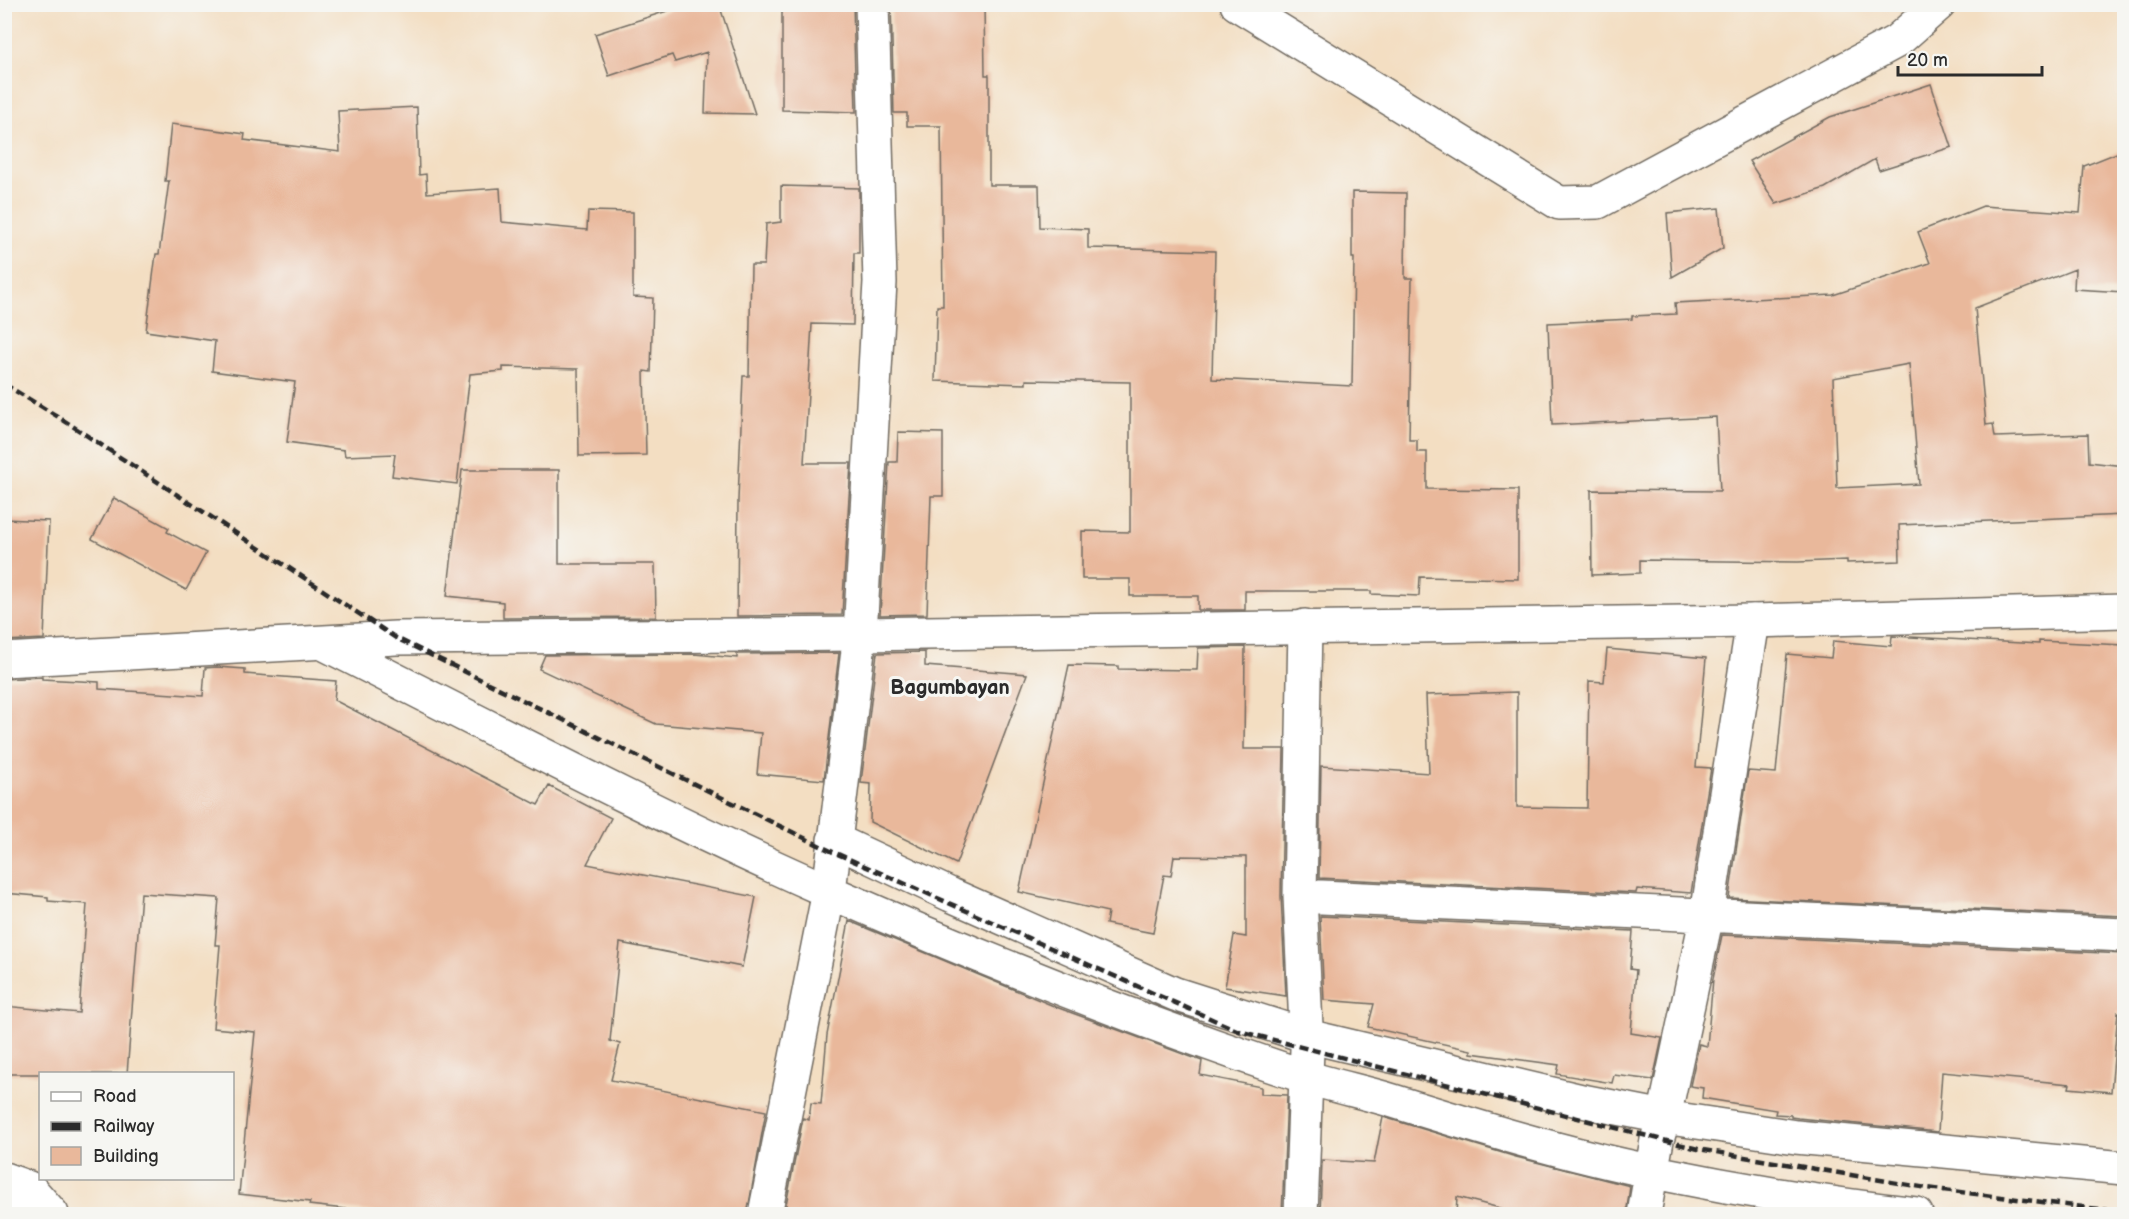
<svg xmlns="http://www.w3.org/2000/svg" width="2129" height="1219" font-family="'Balsamiq Sans',sans-serif">
<style>
.building{fill:#e9b89b;fill-rule:evenodd}
.lines{fill:none;stroke-linecap:round;stroke-linejoin:round}
.minor-casing{stroke:#716a60;stroke-width:36}
.tertiary-casing{stroke:#716a60;stroke-width:36}
.minor{stroke:#fff;stroke-width:33}
.tertiary{stroke:#fff;stroke-width:33}
.rail{stroke:#2b2b2b;stroke-width:4.5;stroke-dasharray:9 4.5;stroke-linecap:butt}
.labels{text-anchor:middle;stroke-width:6;stroke-linejoin:round;paint-order:stroke}
.quarter-label{font-size:20px;font-weight:bold;fill:#2b2b2b;stroke:#f6f6f2}
</style>
<rect width="100%" height="100%" fill="#f6f6f2"/>
<filter id="ink" filterUnits="userSpaceOnUse"><feTurbulence type="fractalNoise" baseFrequency=".0167" numOctaves="2"/><feDisplacementMap in="SourceGraphic" scale="12" xChannelSelector="R" yChannelSelector="G"/><feConvolveMatrix kernelMatrix="1 2 1 2 8 2 1 2 1" color-interpolation-filters="sRGB"/></filter>
<filter id="wash" filterUnits="userSpaceOnUse"><feTurbulence type="fractalNoise" baseFrequency=".008" numOctaves="4" result="noise"/><feDisplacementMap in="SourceGraphic" scale="24" xChannelSelector="R" yChannelSelector="G"/><feGaussianBlur stdDeviation="1.35" result="paint"/><feColorMatrix in="noise" values="0 0 0 0 0 0 0 0 0 0 0 0 0 0 0 0 0 1.4 0 .05"/><feComposite in="paint" operator="in"/></filter>
<g filter="url(#wash)">
<rect width="100%" height="100%" fill="#f3dec2"/>
<g id="blocks">
<!-- building -->
<path class="building" d="M 689,4 L 719,4 L 755,114 L 705,113 L 707,52 L 675,62 L 672,55 L 609,76 L 595,34 Z
M 782,4 L 853,4 L 856,112 L 782,110 Z
M 891,4 L 984,4 L 985,75 L 989,75 L 989,185 L 1039,185 L 1040,227 L 1088,229 L 1088,248 L 1215,251 L 1212,379 L 1352,386 L 1354,258 L 1352,258 L 1352,192 L 1406,193 L 1405,278 L 1412,278 L 1409,440 L 1417,440 L 1417,452 L 1427,452 L 1427,489 L 1518,490 L 1518,579 L 1420,577 L 1419,596 L 1371,594 L 1371,591 L 1245,591 L 1245,610 L 1198,610 L 1198,596 L 1130,596 L 1130,579 L 1082,579 L 1082,531 L 1130,532 L 1130,382 L 1026,380 L 1026,384 L 935,381 L 937,306 L 943,306 L 941,126 L 907,126 L 907,113 L 894,113 Z
M 1931,84 L 1952,147 L 1879,170 L 1875,159 L 1825,188 L 1776,204 L 1749,161 L 1830,117 Z
M 417,107 L 419,175 L 426,174 L 427,193 L 500,188 L 502,222 L 587,230 L 588,211 L 633,212 L 633,297 L 653,298 L 651,372 L 644,371 L 646,455 L 579,456 L 578,369 L 503,367 L 503,371 L 470,374 L 457,484 L 392,476 L 395,454 L 345,456 L 344,450 L 287,442 L 295,382 L 212,371 L 215,341 L 146,331 L 156,254 L 159,254 L 169,181 L 165,181 L 171,124 L 245,134 L 244,140 L 340,152 L 338,111 Z
M 2124,150 L 2124,292 L 2074,289 L 2075,269 L 1975,308 L 1986,425 L 1993,424 L 1995,437 L 2088,434 L 2089,462 L 2124,466 L 2124,515 L 1899,525 L 1900,561 L 1847,563 L 1847,560 L 1798,562 L 1640,560 L 1640,573 L 1592,575 L 1591,490 L 1720,491 L 1716,417 L 1552,425 L 1548,323 L 1632,319 L 1632,316 L 1676,314 L 1675,303 L 1833,295 L 1930,263 L 1918,232 L 1983,206 L 2080,213 L 2084,166 ZM 1909,364 L 1919,484 L 1837,488 L 1833,378 Z
M 781,186 L 859,188 L 859,253 L 854,253 L 853,325 L 812,324 L 804,463 L 851,463 L 842,615 L 737,616 L 738,500 L 743,376 L 749,376 L 751,265 L 764,265 L 766,224 L 781,222 Z
M 1719,208 L 1723,248 L 1672,277 L 1667,213 Z
M 898,432 L 943,433 L 943,496 L 931,496 L 927,614 L 880,615 L 889,462 L 897,462 Z
M 462,470 L 559,470 L 559,564 L 655,564 L 656,617 L 503,618 L 503,602 L 447,596 Z
M 114,498 L 169,528 L 167,532 L 206,553 L 186,590 L 92,539 Z
M 4,519 L 49,521 L 44,639 L 4,641 Z
M 1892,636 L 2039,644 L 2039,641 L 2124,645 L 2124,916 L 1729,898 L 1748,771 L 1776,773 L 1787,654 L 1831,658 L 1833,641 L 1891,646 Z
M 1245,647 L 1244,749 L 1284,749 L 1281,896 L 1286,996 L 1225,987 L 1234,935 L 1246,937 L 1246,857 L 1174,856 L 1171,876 L 1164,875 L 1153,933 L 1106,924 L 1108,912 L 1019,892 L 1069,665 L 1118,666 L 1118,669 L 1197,670 L 1198,648 Z
M 1607,649 L 1706,658 L 1696,767 L 1711,768 L 1691,893 L 1637,889 L 1636,893 L 1319,878 L 1321,766 L 1429,773 L 1426,695 L 1517,692 L 1517,807 L 1587,808 L 1589,681 L 1604,682 Z
M 925,652 L 925,666 L 1027,674 L 956,864 L 870,822 L 871,784 L 861,783 L 877,653 Z
M 839,653 L 824,780 L 757,774 L 761,733 L 656,724 L 539,669 L 545,655 L 694,654 L 737,658 L 737,654 Z
M 217,667 L 245,669 L 245,674 L 336,681 L 334,700 L 538,805 L 549,786 L 611,818 L 587,864 L 756,897 L 742,967 L 620,943 L 610,1041 L 620,1044 L 611,1080 L 766,1111 L 747,1215 L 400,1215 L 309,1205 L 310,1202 L 239,1194 L 255,1032 L 213,1028 L 220,945 L 215,945 L 219,898 L 141,893 L 127,1074 L 4,1074 L 4,1006 L 79,1013 L 87,904 L 48,901 L 48,897 L 4,893 L 4,679 L 42,677 L 42,679 L 99,682 L 99,689 L 203,696 L 205,668 Z
M 1320,916 L 1633,931 L 1630,969 L 1636,970 L 1631,1033 L 1662,1038 L 1653,1080 L 1614,1075 L 1612,1083 L 1557,1074 L 1559,1065 L 1471,1053 L 1471,1050 L 1368,1027 L 1374,1004 L 1324,1000 Z
M 849,921 L 1056,1007 L 1202,1061 L 1200,1075 L 1261,1087 L 1261,1094 L 1287,1095 L 1282,1215 L 784,1215 L 803,1118 L 809,1120 L 811,1103 L 821,1104 L 827,1035 Z
M 1722,935 L 2124,954 L 2121,1013 L 2118,1012 L 2111,1092 L 2069,1088 L 2070,1084 L 1942,1072 L 1938,1132 L 1798,1118 L 1791,1117 L 1791,1115 L 1775,1114 L 1776,1110 L 1702,1098 L 1703,1088 L 1690,1086 L 1699,1044 L 1707,1046 L 1713,979 Z
M 1383,1117 L 1516,1157 L 1630,1186 L 1626,1215 L 1527,1215 L 1457,1197 L 1456,1215 L 1320,1215 L 1322,1160 L 1374,1163 Z"/>
</g>
</g>
<g filter="url(#ink)">
<use href="#blocks" fill-opacity="0" stroke="#716a60" stroke-width="1.5"/>
<g class="lines">
<!-- minor casing -->
<g class="minor-casing">
<path id="minor" d="M 1237,4 L 1559,203 L 1598,202 L 1897,41 L 1939,4
M 323,643 C 491,728 658,816 830,892 C 984,960 1140,1022 1300,1075 C 1329,1085 1360,1091 1390,1100 C 1477,1127 1565,1154 1654,1172 C 1741,1190 1828,1204 1916,1214
M 834,840 L 951,895 L 1175,994 L 1307,1036 L 1582,1101 L 1664,1117 L 1796,1137 L 2124,1168
M 1300,896 L 2124,935
M 4,1179 L 29,1188 L 52,1214
M 4,1212 L 40,1214
M 765,1214 L 829,891 L 860,634 L 880,282 L 872,4
M 1301,1214 L 1307,1049 L 1300,896 L 1305,626
M 1644,1214 L 1657,1140 L 1664,1117 L 1707,915 L 1753,621"/>
</g>
<!-- tertiary casing -->
<g class="tertiary-casing">
<path id="tertiary" d="M 4,660 L 396,638 L 860,634 L 1753,621 L 2124,611"/>
</g>
<!-- minor -->
<use href="#minor" class="minor"/>
<!-- tertiary -->
<use href="#tertiary" class="tertiary"/>
<!-- rail -->
<path class="rail" d="M 4,384 L 57,416 L 396,638 L 833,852 L 1239,1031 L 1698,1149 L 1927,1188 L 2124,1212"/>
</g>
</g>
<g class="labels">
<!-- quarter labels -->
<g class="quarter-label">
<text x="950" y="694">Bagumbayan</text>
</g>
</g>
<!-- margin -->
<rect width="2129" height="1219" fill="none" stroke="#f6f6f2" stroke-width="24"/>
<!-- legend -->
<rect x="39" y="1072" width="195" height="108" fill="#f6f6f2" stroke="#a5a5a2" stroke-width="1.5"/>
<rect x="51" y="1092" width="30" height="9" fill="#ffffff" stroke="#a5a5a2" stroke-width="1.5"/>
<text x="93" y="1102" font-size="18" fill="#2b2b2b">Road</text>
<rect x="51" y="1122" width="30" height="9" fill="#2b2b2b" stroke="#a5a5a2" stroke-width="1.5"/>
<text x="93" y="1132" font-size="18" fill="#2b2b2b">Railway</text>
<rect x="51" y="1147" width="30" height="18" fill="#e9b89b" stroke="#a5a5a2" stroke-width="1.5"/>
<text x="93" y="1162" font-size="18" fill="#2b2b2b">Building</text>
<!-- scale -->
<path d="M1898 66v9h144v-9" fill="none" stroke="#2b2b2b" stroke-width="3"/>
<text x="1907" y="66" font-size="18" fill="#2b2b2b" stroke="#f6f6f2" stroke-width="4.5" paint-order="stroke">20 m</text>
</svg>
